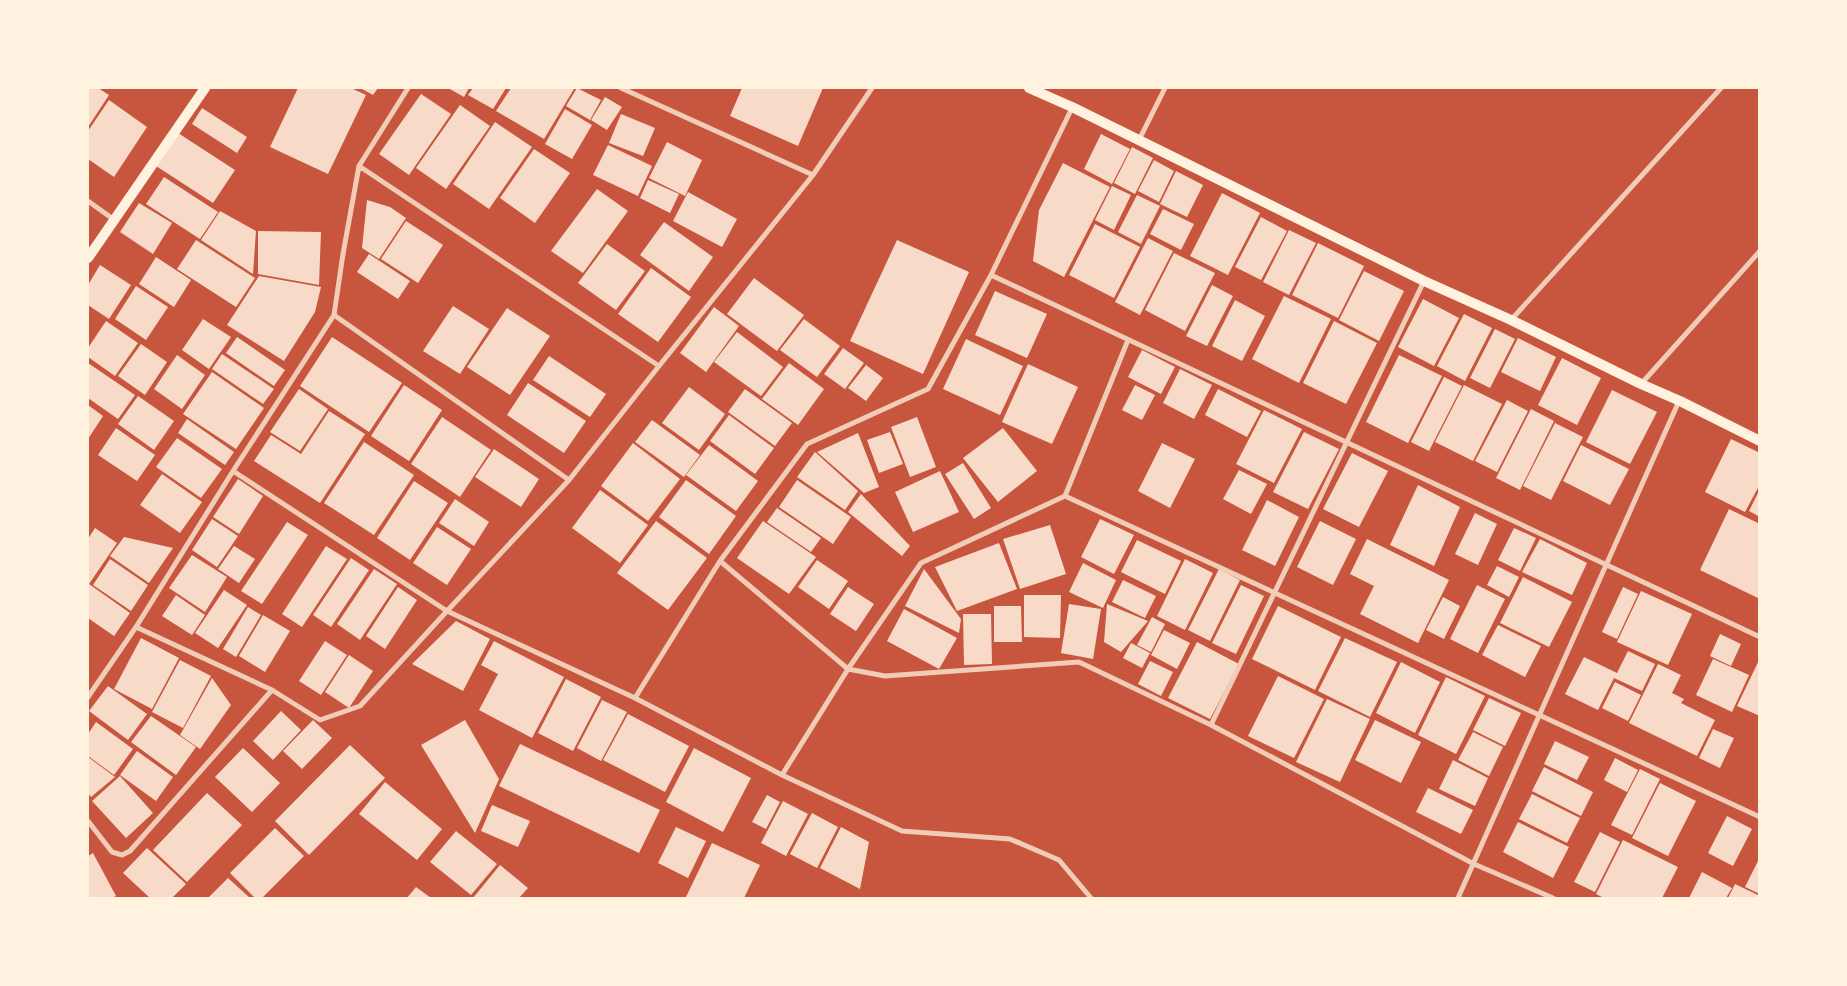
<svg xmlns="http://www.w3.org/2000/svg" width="1847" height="986" font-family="Inter,sans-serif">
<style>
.building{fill:#f7dbc8}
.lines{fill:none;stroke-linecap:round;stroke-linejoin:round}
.minor{stroke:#f1ccb7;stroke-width:5}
.secondary{stroke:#fff3e0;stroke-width:10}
</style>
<rect width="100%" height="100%" fill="#c8553d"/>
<!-- building -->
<path class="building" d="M 88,88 L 98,88 L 109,95 L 88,127 Z
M 298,88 L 351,88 L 366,95 L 328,174 L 270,147 Z
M 360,88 L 378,88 L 373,95 Z
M 448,88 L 469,88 L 464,97 Z
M 473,88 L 506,88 L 493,109 L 468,95 Z
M 511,88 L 572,88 L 574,89 L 544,139 L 496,111 Z
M 577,88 L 601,100 L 590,120 L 566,106 Z
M 742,88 L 823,88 L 798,146 L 730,116 Z
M 421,94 L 451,114 L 409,175 L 379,154 Z
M 605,97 L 622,107 L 607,130 L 591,120 Z
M 109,100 L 147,127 L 114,177 L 88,159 L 88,131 Z
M 460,105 L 490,126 L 446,189 L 416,168 Z
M 202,108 L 247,137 L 237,153 L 192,124 Z
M 565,109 L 592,125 L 572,159 L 545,144 Z
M 621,114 L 655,128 L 643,156 L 609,143 Z
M 495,122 L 532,147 L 489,209 L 453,184 Z
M 178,133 L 235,170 L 213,203 L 156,166 Z
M 1101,134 L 1130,149 L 1112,184 L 1084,169 Z
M 667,142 L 702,160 L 685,196 L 649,178 Z
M 608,145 L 652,166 L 638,196 L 593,175 Z
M 1132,147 L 1153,158 L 1135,194 L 1114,183 Z
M 534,149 L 570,173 L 535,223 L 500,198 Z
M 1154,160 L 1174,171 L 1159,202 L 1138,191 Z
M 1063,163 L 1110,187 L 1064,277 L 1033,261 L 1039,210 Z
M 1176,171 L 1203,185 L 1187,217 L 1160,204 Z
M 164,177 L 218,212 L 200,239 L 146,204 Z
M 648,180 L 679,194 L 670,213 L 640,198 Z
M 1112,186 L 1131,195 L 1114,230 L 1095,220 Z
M 597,189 L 628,211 L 583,273 L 551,251 Z
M 688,192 L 737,219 L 722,247 L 673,221 Z
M 1222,193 L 1260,213 L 1228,275 L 1190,256 Z
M 1137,195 L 1160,206 L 1141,244 L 1118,232 Z
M 367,200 L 390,207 L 406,218 L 379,259 L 362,248 Z
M 139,203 L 172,223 L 153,254 L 120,232 Z
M 1163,209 L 1194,224 L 1181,250 L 1150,234 Z
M 220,211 L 256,231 L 253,274 L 201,240 Z
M 1261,217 L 1287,231 L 1261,280 L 1235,267 Z
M 406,221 L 443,245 L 418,283 L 381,259 Z
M 664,222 L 713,257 L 689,291 L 640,255 Z
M 1095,224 L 1140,247 L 1114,298 L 1069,275 Z
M 1289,230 L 1316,243 L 1289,295 L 1263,282 Z
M 258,231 L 321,232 L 319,285 L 258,274 Z
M 1148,238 L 1173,251 L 1140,315 L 1115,302 Z
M 196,240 L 255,278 L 236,307 L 177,269 Z
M 897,240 L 969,272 L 923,374 L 850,341 Z
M 1318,243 L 1364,266 L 1338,318 L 1292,295 Z
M 607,244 L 645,271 L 616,310 L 578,283 Z
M 1174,253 L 1215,273 L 1185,331 L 1145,310 Z
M 369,254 L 410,281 L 398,299 L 357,272 Z
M 156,257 L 191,280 L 174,307 L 139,284 Z
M 100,265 L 131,285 L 109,319 L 88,305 L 88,285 Z
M 651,268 L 691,297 L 658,342 L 618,314 Z
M 1364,271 L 1404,291 L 1379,341 L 1339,320 Z
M 259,276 L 321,287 L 315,312 L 284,361 L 227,325 Z
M 754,278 L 804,315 L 777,351 L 727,314 Z
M 1212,285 L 1233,296 L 1207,346 L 1186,336 Z
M 136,286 L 168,307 L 146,340 L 115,319 Z
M 995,291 L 1047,314 L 1027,358 L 975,335 Z
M 1284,296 L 1331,319 L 1299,383 L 1252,359 Z
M 1423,299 L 1459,318 L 1434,366 L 1398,347 Z
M 1235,300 L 1265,316 L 1242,361 L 1212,346 Z
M 453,306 L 489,329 L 460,374 L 423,351 Z
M 714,307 L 739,326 L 706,372 L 680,353 Z
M 507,308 L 550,336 L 510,395 L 467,367 Z
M 1464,314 L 1492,328 L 1465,381 L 1437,366 Z
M 203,319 L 231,337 L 209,369 L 182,350 Z
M 804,319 L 840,346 L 817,377 L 780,350 Z
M 106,321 L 138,343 L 115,376 L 88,357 L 88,348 Z
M 1334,321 L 1377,343 L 1346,404 L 1303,383 Z
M 1495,329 L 1515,339 L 1490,388 L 1470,378 Z
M 737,332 L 783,367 L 761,396 L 714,362 Z
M 237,337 L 285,370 L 274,386 L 226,353 Z
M 332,337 L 402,383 L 369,432 L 300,386 Z
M 1518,338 L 1556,357 L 1540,391 L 1501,372 Z
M 966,339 L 1023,366 L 1000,415 L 943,389 Z
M 141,344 L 167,362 L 145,395 L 118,376 Z
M 843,348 L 864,363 L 845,389 L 824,374 Z
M 1142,350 L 1175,367 L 1161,394 L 1128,377 Z
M 222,354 L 274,389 L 263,404 L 212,369 Z
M 177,355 L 205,375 L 182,409 L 154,389 Z
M 1399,355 L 1442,376 L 1408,443 L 1366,422 Z
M 549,356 L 606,394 L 590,417 L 533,380 Z
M 1562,358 L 1601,378 L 1577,425 L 1538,405 Z
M 88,363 L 135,395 L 118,419 L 88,398 Z
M 789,363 L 824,389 L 798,425 L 762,399 Z
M 1028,364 L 1078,387 L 1052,444 L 1002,422 Z
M 866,365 L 883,378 L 866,401 L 848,388 Z
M 1180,369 L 1212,385 L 1194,419 L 1163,403 Z
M 212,372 L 264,408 L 236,449 L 183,414 Z
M 1444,377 L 1462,386 L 1429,451 L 1411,442 Z
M 528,383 L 586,421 L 564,453 L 507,415 Z
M 404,385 L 442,410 L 409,461 L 371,436 Z
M 1135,385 L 1155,395 L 1142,420 L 1122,410 Z
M 1464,385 L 1502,404 L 1473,461 L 1435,442 Z
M 689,387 L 725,414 L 699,450 L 662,423 Z
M 299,389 L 328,409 L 300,451 L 270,432 Z
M 745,389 L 792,423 L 775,446 L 728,412 Z
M 1218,389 L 1261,411 L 1247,437 L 1205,415 Z
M 1612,390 L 1657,412 L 1630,464 L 1586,442 Z
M 138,396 L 174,421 L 154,450 L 118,424 Z
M 1507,400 L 1528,411 L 1497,472 L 1475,461 Z
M 88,405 L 103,416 L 88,439 Z
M 1531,409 L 1554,421 L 1520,490 L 1496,478 Z
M 1264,410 L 1302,429 L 1274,483 L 1236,464 Z
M 329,411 L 365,434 L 320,503 L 254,461 L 271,435 L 301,454 Z
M 729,415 L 774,448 L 755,474 L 710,441 Z
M 442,417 L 491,450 L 460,497 L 411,464 Z
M 917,417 L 936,467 L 910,477 L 891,427 Z
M 187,419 L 234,452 L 225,465 L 178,433 Z
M 652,420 L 700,455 L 684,477 L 635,442 Z
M 1555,423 L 1583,437 L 1551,500 L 1523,486 Z
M 116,428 L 155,455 L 137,481 L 98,455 Z
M 1003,428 L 1037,471 L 998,502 L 963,458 Z
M 890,432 L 903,464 L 879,473 L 867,440 Z
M 1304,432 L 1339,449 L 1308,509 L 1273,492 Z
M 858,433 L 879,487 L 864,493 L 817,452 Z
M 177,438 L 222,469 L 201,498 L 156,467 Z
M 1731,439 L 1760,453 L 1760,484 L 1745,512 L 1705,492 Z
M 364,442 L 414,475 L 374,535 L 324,503 Z
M 633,443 L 680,479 L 648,521 L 601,486 Z
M 1162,443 L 1195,459 L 1170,508 L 1138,491 Z
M 709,445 L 758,481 L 736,511 L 686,475 Z
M 1581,445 L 1629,469 L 1610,505 L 1563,481 Z
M 494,449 L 539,479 L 521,507 L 475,477 Z
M 815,452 L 858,491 L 845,510 L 797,477 Z
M 1352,453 L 1388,471 L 1359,527 L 1323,509 Z
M 963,463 L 991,508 L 974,519 L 945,474 Z
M 1239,470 L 1267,484 L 1251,514 L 1223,499 Z
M 940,471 L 959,512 L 913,532 L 895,492 Z
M 162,474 L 202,502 L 180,533 L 140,505 Z
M 238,479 L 263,496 L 239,534 L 213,517 Z
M 686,480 L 736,516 L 709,554 L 659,517 Z
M 797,480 L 851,517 L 833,544 L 779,507 Z
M 414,481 L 448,503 L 410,560 L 377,538 Z
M 1418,485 L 1460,507 L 1434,566 L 1390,545 Z
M 1760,489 L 1760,517 L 1749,511 Z
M 600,490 L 648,525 L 620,563 L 572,528 Z
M 861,494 L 910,546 L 902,556 L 848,512 Z
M 455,499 L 489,522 L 474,546 L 439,523 Z
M 1267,500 L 1299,517 L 1275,566 L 1242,550 Z
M 777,508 L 821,538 L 811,552 L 767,522 Z
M 1729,509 L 1760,524 L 1760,599 L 1700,570 Z
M 1475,513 L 1497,524 L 1478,565 L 1455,554 Z
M 212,519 L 238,536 L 217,567 L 192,550 Z
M 1100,519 L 1134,535 L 1114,574 L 1081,557 Z
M 656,521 L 707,558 L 668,610 L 617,573 Z
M 763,521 L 816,557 L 789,594 L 737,558 Z
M 1320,521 L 1356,539 L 1333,585 L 1297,567 Z
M 287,522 L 308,535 L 262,604 L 241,591 Z
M 1050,525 L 1066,574 L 1020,589 L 1003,539 Z
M 437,527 L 471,549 L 447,585 L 413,563 Z
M 95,528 L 117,543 L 89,584 L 130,613 L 114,636 L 88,618 L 88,539 Z
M 1514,528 L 1536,538 L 1520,571 L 1498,560 Z
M 124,537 L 173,548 L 149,583 L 110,556 Z
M 1367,539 L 1449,580 L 1418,643 L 1360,614 L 1374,586 L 1350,574 Z
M 1540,539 L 1587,563 L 1572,595 L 1522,572 Z
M 1137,540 L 1181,561 L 1165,594 L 1121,572 Z
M 999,543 L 1017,589 L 957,611 L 935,567 Z
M 234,546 L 255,559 L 239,583 L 218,569 Z
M 326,546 L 347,559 L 302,627 L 282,614 Z
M 192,555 L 227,577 L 205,612 L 169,588 Z
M 351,558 L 369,570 L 331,627 L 313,615 Z
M 110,559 L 148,585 L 131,611 L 93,585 Z
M 1185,559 L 1213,573 L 1185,630 L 1157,616 Z
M 817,560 L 848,581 L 829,609 L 798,587 Z
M 1083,563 L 1116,580 L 1103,608 L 1069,592 Z
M 1497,566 L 1519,577 L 1509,597 L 1487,585 Z
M 374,569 L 397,584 L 360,640 L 337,624 Z
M 924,569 L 961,619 L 959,633 L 905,606 Z
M 1219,569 L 1240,580 L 1210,641 L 1188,630 Z
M 1523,577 L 1572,602 L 1549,647 L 1500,623 Z
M 1123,580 L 1156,596 L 1145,618 L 1112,602 Z
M 1241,585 L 1264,596 L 1236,654 L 1212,643 Z
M 1477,585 L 1505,599 L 1478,653 L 1450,639 Z
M 398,587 L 417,600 L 385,649 L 366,636 Z
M 848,587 L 874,604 L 856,631 L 830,614 Z
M 1623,587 L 1638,594 L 1617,639 L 1602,632 Z
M 224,590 L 247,605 L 218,648 L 195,633 Z
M 1641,591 L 1692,614 L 1668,665 L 1617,642 Z
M 176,595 L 205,615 L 192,635 L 162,616 Z
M 1024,595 L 1061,595 L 1060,638 L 1024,637 Z
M 1443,597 L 1460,606 L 1444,639 L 1426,630 Z
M 1069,604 L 1101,609 L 1093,659 L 1061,653 Z
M 1107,604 L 1148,621 L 1121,652 L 1104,642 Z
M 994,606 L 1021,606 L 1022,642 L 994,642 Z
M 1278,606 L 1341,637 L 1315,690 L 1252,659 Z
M 248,607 L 261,615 L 236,657 L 223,649 Z
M 904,609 L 957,638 L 939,669 L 887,641 Z
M 963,614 L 991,614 L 992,664 L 964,665 Z
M 263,615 L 290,631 L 265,672 L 239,656 Z
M 1152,617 L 1165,624 L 1151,652 L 1137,645 Z
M 456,621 L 490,639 L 463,691 L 412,664 Z
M 1498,625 L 1541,646 L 1525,677 L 1482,655 Z
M 1164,630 L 1190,643 L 1177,669 L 1151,655 Z
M 1720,634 L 1741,644 L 1731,666 L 1710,656 Z
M 141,638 L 179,658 L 152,709 L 114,689 Z
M 1345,638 L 1397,662 L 1370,717 L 1318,691 Z
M 325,641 L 347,655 L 321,695 L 299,681 Z
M 494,641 L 564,677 L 532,738 L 479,710 L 498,674 L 481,665 Z
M 1197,642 L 1239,664 L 1210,719 L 1168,698 Z
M 1131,643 L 1150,653 L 1142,668 L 1123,658 Z
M 1628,651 L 1655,664 L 1642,691 L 1614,678 L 1598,710 L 1565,694 L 1584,657 L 1617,673 Z
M 349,655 L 373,671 L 349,708 L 325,692 Z
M 1760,658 L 1760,716 L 1737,706 Z
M 1713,659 L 1749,675 L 1732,712 L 1696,695 Z
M 180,660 L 211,676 L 183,728 L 152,712 Z
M 1150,661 L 1173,672 L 1161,696 L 1138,684 Z
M 1401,662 L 1440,682 L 1415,733 L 1376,713 Z
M 1658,664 L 1681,675 L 1672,693 L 1684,699 L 1681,703 L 1715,720 L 1697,756 L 1629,723 Z
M 1278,676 L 1324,699 L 1294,758 L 1248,736 Z
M 1446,677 L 1485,696 L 1456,754 L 1418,735 Z
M 212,678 L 231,705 L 200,749 L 180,735 Z
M 566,679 L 601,697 L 573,751 L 538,733 Z
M 1615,682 L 1641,695 L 1628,721 L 1602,708 Z
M 108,686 L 147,714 L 128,740 L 89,711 Z
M 1489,698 L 1521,713 L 1505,746 L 1473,730 Z
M 1327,699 L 1370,719 L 1340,782 L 1296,762 Z
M 602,700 L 627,712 L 601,761 L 577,748 Z
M 281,711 L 301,730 L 273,760 L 253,741 Z
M 628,714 L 689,746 L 665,792 L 603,760 Z
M 151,716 L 196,747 L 176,775 L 131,742 Z
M 313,720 L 332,738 L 302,769 L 283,751 Z
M 465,720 L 499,779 L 475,833 L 421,745 Z
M 1375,720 L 1421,742 L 1401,783 L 1355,760 Z
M 96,722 L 133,749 L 114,775 L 88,756 L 88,734 Z
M 1713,729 L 1734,738 L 1720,768 L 1699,758 Z
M 1473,732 L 1503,747 L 1489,776 L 1458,760 Z
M 1555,741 L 1589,757 L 1577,780 L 1544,764 Z
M 520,744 L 660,810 L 639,853 L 499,786 Z
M 350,745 L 385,778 L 309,855 L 275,821 Z
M 243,748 L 280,783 L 252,812 L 215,777 Z
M 694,748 L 751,778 L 723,832 L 666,802 Z
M 137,751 L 173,777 L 156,801 L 120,775 Z
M 88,757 L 115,777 L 91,797 L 88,793 Z
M 1615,758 L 1638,770 L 1627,792 L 1604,780 Z
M 1453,760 L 1488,778 L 1475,806 L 1439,789 Z
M 1544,767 L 1593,792 L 1581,816 L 1532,791 Z
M 1640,769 L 1660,779 L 1632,835 L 1611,825 Z
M 120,776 L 153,813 L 126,838 L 92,801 Z
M 385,782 L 442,829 L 417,860 L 359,814 Z
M 1660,783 L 1696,801 L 1668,856 L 1632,838 Z
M 1428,788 L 1473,810 L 1461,834 L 1416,812 Z
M 207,793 L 242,825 L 187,882 L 153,850 Z
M 1532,794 L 1580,818 L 1567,843 L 1519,819 Z
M 767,795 L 780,802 L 766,829 L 752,822 Z
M 783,801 L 808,814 L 786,856 L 761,843 Z
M 492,805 L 530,821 L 518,847 L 481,831 Z
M 812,813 L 838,827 L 817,868 L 790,854 Z
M 1727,816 L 1752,829 L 1733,866 L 1708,853 Z
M 1518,822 L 1569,847 L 1553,878 L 1503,852 Z
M 676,827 L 706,841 L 688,878 L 658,863 Z
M 841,827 L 869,842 L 860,889 L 820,868 Z
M 275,828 L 304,856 L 262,898 L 255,898 L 230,873 Z
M 456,831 L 497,864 L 471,895 L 430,862 Z
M 1600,832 L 1620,842 L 1595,892 L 1574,882 Z
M 1623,840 L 1678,867 L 1662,898 L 1604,898 L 1596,894 Z
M 712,843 L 760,865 L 744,898 L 686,897 Z
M 147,848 L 186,884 L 172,898 L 150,898 L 123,873 Z
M 93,853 L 116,896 L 112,898 L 88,898 L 88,856 Z
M 1760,857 L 1760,894 L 1745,887 Z
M 500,865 L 528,888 L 519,898 L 473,898 Z
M 1702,872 L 1732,888 L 1726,898 L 1689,898 Z
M 228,878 L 250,898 L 208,898 Z
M 1735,884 L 1760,896 L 1760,898 L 1728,898 Z
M 416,887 L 431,898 L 407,898 Z"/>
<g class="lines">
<!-- minor -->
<path class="minor" d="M 408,88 L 359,166 L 343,254 L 334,315 L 569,480
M 621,88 L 813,175
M 1139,140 L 1165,88
M 359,166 L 659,366
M 88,201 L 113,219
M 991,275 L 1760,637
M 1511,320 L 1721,88
M 1641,384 L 1760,251
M 233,471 L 447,611 L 635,698 L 782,775 L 902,831 L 1010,839 L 1059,860 L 1091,898
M 1065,496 L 1760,817
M 720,561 L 848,669 L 885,676 L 1079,662 L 1211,725 L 1474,864 L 1553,898
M 136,627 L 272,690 L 320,720 L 360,706 L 447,611 L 569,480 L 659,366 L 813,175 L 872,88
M 88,697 L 136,627 L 233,471 L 334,315
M 635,698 L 720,561 L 807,444 L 928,389 L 991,275 L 1072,108
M 1211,725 L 1424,281
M 782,775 L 848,669 L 921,563 L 1065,496 L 1128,340
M 88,821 L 112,852 L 122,855 L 130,851 L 272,690
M 1458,898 L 1679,401"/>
<!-- secondary -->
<path class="secondary" d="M 1029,88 L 1072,107 L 1424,281 L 1511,320 L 1641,384 L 1680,401 L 1760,441
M 88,258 L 205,88"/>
</g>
<!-- border -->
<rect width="1847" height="986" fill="none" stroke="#fff3e0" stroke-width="178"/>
</svg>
